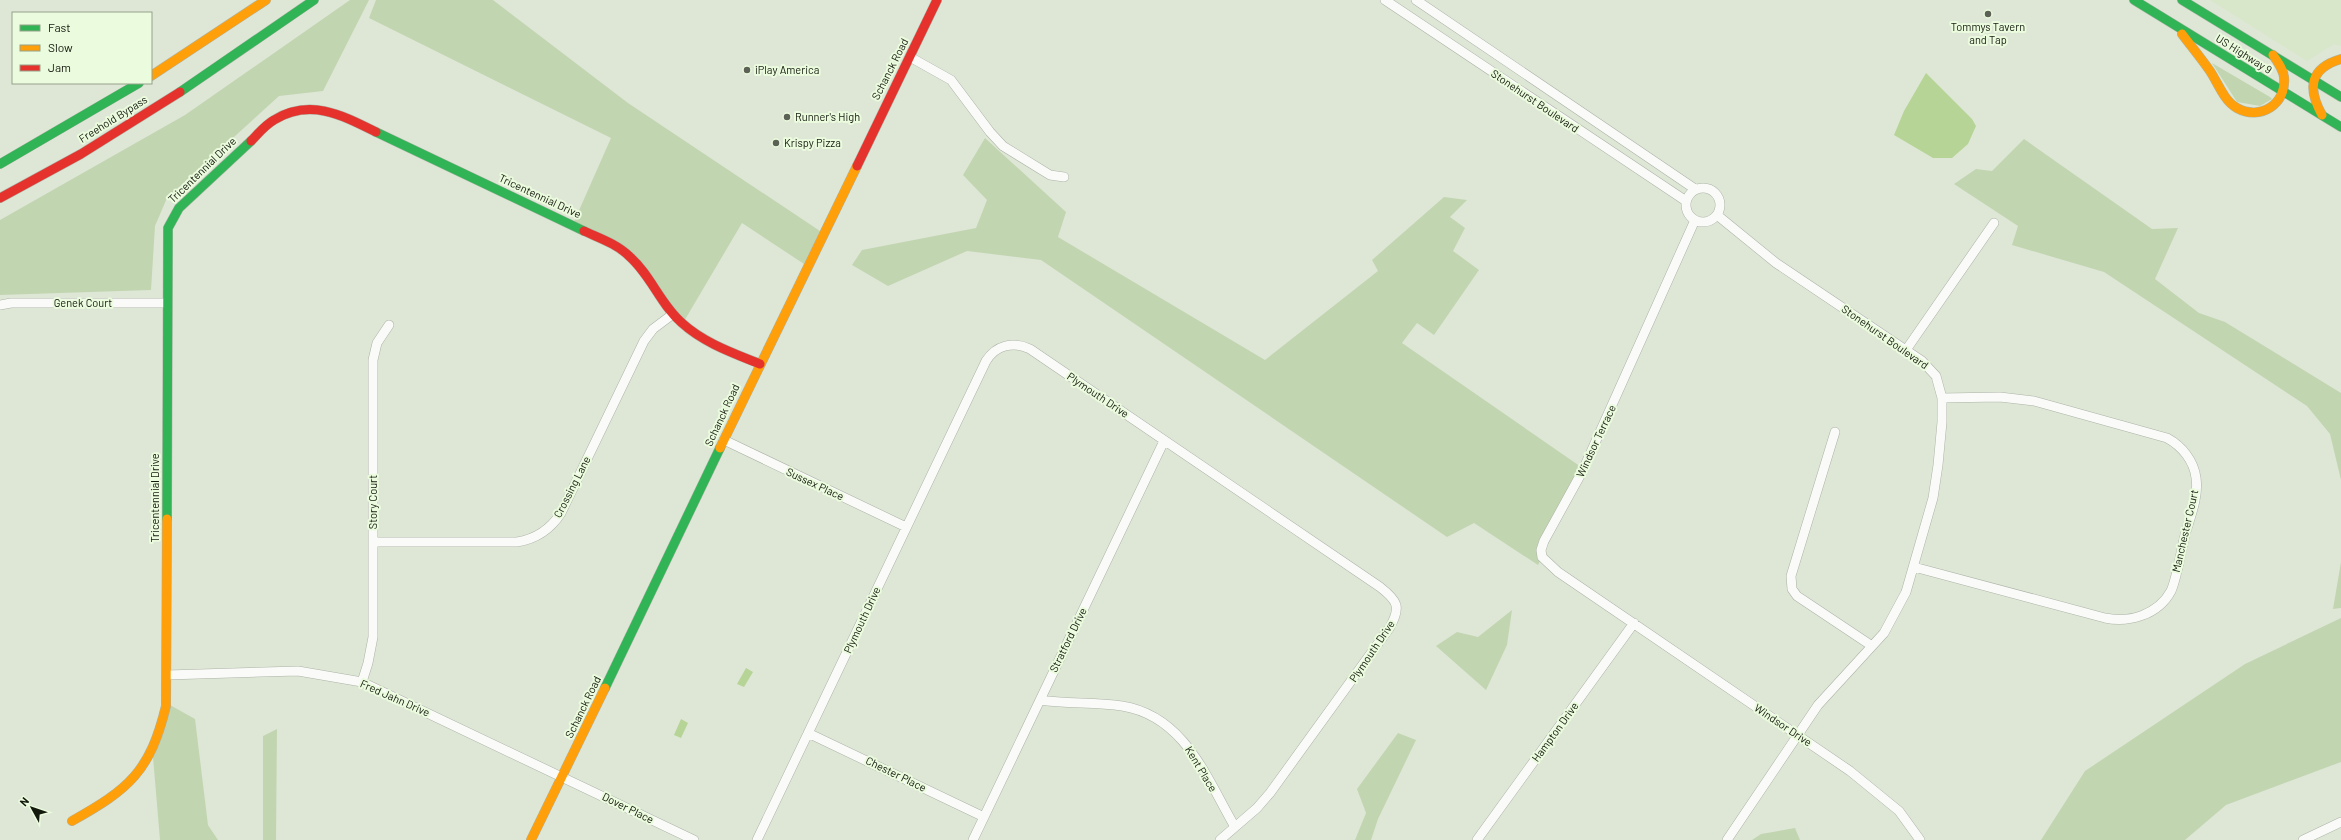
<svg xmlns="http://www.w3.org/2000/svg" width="2341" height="840" font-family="Barlow,sans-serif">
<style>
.built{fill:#d8e6ca}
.green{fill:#c2d5b1}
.water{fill:#b6d496}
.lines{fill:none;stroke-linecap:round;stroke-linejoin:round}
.street-casing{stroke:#acb3a6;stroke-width:10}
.fast-casing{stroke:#acb3a6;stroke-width:10}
.slow-casing{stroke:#acb3a6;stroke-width:10}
.jam-casing{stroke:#acb3a6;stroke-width:10}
.street{stroke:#fafbf9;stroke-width:9}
.fast{stroke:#30b455;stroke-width:9}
.slow{stroke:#ff9f0a;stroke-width:9}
.jam{stroke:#e5322d;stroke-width:9}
.poi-dot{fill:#5b6154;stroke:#ebfbdd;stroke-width:1.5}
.labels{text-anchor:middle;stroke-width:4;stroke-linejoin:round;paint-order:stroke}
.poi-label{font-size:11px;fill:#14190e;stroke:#ebfbdd;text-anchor:start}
.street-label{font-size:11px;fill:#14190e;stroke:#ebfbdd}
</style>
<rect width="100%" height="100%" fill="#dee7d6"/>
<!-- built -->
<path class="built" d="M 2210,0 L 2341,0 L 2341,46 L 2334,44 L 2307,61 Z"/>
<!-- green -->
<path class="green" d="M 350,0 L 369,0 L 323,91 L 279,96 L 167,198 L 155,226 L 151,290 L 0,295 L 0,220 L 185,115 Z
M 376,0 L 493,0 L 628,103 L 820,231 L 804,264 L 742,223 L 683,323 L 632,256 L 573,224 L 611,138 L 369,18 Z
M 2212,63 L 2270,97 L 2272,99 L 2260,106 L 2237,102 Z
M 985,138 L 1066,212 L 1058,237 L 1265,360 L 1378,271 L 1372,260 L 1444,197 L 1467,200 L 1450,217 L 1465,228 L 1453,251 L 1479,270 L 1434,335 L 1417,323 L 1402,343 L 1584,469 L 1538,565 L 1474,523 L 1447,537 L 1041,260 L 967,251 L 888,286 L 852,265 L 862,250 L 976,228 L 987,200 L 963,175 Z
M 2024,139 L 2152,229 L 2178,228 L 2155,279 L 2199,313 L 2225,322 L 2341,393 L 2341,480 L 2330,434 L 2307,406 L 2104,272 L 2012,245 L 2018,226 L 1954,184 L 1976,169 L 1992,171 Z
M 2341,562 L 2341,608 L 2333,609 Z
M 1512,610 L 1507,645 L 1486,690 L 1436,646 L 1457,632 L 1478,637 Z
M 2341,618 L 2341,762 L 2226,805 L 2185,840 L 2041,840 L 2085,771 L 2245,664 Z
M 170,705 L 195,719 L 208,825 L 218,840 L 160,840 L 153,757 Z
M 277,729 L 276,840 L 263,840 L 263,736 Z
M 1398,733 L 1416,740 L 1378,819 L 1371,840 L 1355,840 L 1366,813 L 1357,789 Z
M 1795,828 L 1800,840 L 1752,840 L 1761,834 Z"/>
<!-- water -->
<path class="water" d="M 1926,73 L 1972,119 L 1976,126 L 1968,144 L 1952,158 L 1933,158 L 1894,135 L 1904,111 Z
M 746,668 L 753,672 L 744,687 L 737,684 Z
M 681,719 L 688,723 L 681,738 L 674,735 Z"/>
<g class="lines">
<!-- street casing -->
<g class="street-casing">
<path id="street" d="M 1385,0 L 1686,201
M 1416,0 L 1695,189
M 910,57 L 951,80 L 990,132 L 1003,146 L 1050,175 L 1064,177
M1686 205a17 17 0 1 1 34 0a17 17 0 1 1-34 0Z
M 1717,215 L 1776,263 L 1922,361 L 1936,376 L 1942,398 L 1942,422 L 1938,465 L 1933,498 L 1906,592 L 1884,633 L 1818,705 L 1727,840
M 1695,220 L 1582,472 L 1544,541 L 1541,550 L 1542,557 L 1558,572 L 1850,771 L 1899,811 L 1920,840
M 0,305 L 11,303 L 167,303
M 1906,350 L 1994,223
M 1835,432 L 1791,576 L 1792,589 L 1797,596 L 1872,646
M 724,440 L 906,527
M 373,542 L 517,542 C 536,539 550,530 561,513 L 644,341 L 653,329 L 673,314
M 1914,567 L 2105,618 C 2129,623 2158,615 2171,591 C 2177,578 2181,550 2185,535 C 2190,517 2199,497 2196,478 C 2194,461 2182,446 2167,438 L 2034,401 L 2000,397 L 1942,398
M 167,675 L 298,671 L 362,682 L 694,840
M 362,682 L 368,663 L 373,637 L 373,360 L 377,343 L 389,325
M 1040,700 C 1067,704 1095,702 1122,706 C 1185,716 1207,779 1235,827
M 808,733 L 984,817
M 757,840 L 986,361 C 996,345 1013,341 1030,349 L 1380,587 C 1398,601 1401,607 1390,627 L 1270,793 L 1257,808 L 1220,840
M 973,840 L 1164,441
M 1477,840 L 1634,623
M 2303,840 L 2341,822"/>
</g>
<!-- fast casing -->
<g class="fast-casing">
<path id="fast" d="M 2134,0 L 2341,127
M 2182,0 L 2341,97
M 180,92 L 314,0
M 376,132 L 584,231
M 0,164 L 139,83
M 167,519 L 168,228 L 179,208 L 251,141
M 605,688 L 720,448"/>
</g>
<!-- slow casing -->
<g class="slow-casing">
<path id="slow" d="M 2182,34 C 2191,46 2201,58 2210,71 C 2218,83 2224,101 2237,108 C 2260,121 2287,104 2284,77 C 2283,69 2278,62 2273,55
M 151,76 L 266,0
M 2322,115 C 2307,88 2310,68 2341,59
M 720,448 L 857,166
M 72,821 C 129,789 150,772 166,706 L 167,519
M 531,840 L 605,688"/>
</g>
<!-- jam casing -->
<g class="jam-casing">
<path id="jam" d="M 251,141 C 258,134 265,125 274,120 C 310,98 342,115 376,132
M 857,166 L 937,0
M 0,198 L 81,154 L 180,92
M 584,231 C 599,238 617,244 629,256 C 651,275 660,304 682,323 C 704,343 733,353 760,364"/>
</g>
<!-- street -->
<use href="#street" class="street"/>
<!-- fast -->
<use href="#fast" class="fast"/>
<!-- slow -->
<use href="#slow" class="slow"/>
<!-- jam -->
<use href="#jam" class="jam"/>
</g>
<!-- markers -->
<g class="poi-dot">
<circle cx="1988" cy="14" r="4"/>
<circle cx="747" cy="70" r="4"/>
<circle cx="787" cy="117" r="4"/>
<circle cx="776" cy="143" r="4"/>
</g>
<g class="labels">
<!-- poi labels -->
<g class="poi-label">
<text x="1988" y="31" text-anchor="middle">Tommys Tavern<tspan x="1988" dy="13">and Tap</tspan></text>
<text x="755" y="74">iPlay America</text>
<text x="795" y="121">Runner's High</text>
<text x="784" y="147">Krispy Pizza</text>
</g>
<!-- street labels -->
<g class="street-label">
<text transform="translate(2244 54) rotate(32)" y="4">US Highway 9</text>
<text transform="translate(890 69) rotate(-63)" y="4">Schanck Road</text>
<text transform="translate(1535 101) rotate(34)" y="4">Stonehurst Boulevard</text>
<text transform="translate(113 119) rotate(-32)" y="4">Freehold Bypass</text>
<text transform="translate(202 170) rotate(-44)" y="4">Tricentennial Drive</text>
<text transform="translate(540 196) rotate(25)" y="4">Tricentennial Drive</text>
<text x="83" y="307">Genek Court</text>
<text transform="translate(1885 337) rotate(35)" y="4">Stonehurst Boulevard</text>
<text transform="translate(1098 395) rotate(34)" y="4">Plymouth Drive</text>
<text transform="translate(722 415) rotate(-65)" y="4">Schanck Road</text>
<text transform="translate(1596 441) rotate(-65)" y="4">Windsor Terrace</text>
<text transform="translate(815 484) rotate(25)" y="4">Sussex Place</text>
<text transform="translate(572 487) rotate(-63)" y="4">Crossing Lane</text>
<text transform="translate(155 498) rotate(-90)" y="4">Tricentennial Drive</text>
<text transform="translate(373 502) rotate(-90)" y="4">Story Court</text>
<text transform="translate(2185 531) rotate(-77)" y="4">Manchester Court</text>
<text transform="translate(862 620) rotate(-65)" y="4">Plymouth Drive</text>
<text transform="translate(1068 640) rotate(-64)" y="4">Stratford Drive</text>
<text transform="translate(1372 651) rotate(-56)" y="4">Plymouth Drive</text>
<text transform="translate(395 698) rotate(24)" y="4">Fred Jahn Drive</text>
<text transform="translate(583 707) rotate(-64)" y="4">Schanck Road</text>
<text transform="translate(1783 725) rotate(34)" y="4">Windsor Drive</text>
<text transform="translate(1555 732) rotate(-54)" y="4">Hampton Drive</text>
<text transform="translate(1201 769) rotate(59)" y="4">Kent Place</text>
<text transform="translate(896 774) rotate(26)" y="4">Chester Place</text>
<text transform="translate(628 808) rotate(26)" y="4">Dover Place</text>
</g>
</g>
<!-- legend -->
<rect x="12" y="12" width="140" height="72" fill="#ebfbdd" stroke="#95a18a"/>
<rect x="20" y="25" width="20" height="6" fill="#30b455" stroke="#95a18a"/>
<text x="48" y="32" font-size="12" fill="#14190e">Fast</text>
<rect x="20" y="45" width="20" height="6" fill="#ff9f0a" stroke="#95a18a"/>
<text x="48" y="52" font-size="12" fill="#14190e">Slow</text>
<rect x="20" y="65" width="20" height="6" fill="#e5322d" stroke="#95a18a"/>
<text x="48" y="72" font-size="12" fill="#14190e">Jam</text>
<!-- north arrow -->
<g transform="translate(32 808) rotate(310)" stroke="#ebfbdd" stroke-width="3" paint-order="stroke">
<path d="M0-3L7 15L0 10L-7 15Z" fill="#14190e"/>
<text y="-6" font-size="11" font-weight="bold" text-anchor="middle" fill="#14190e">N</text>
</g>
</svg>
